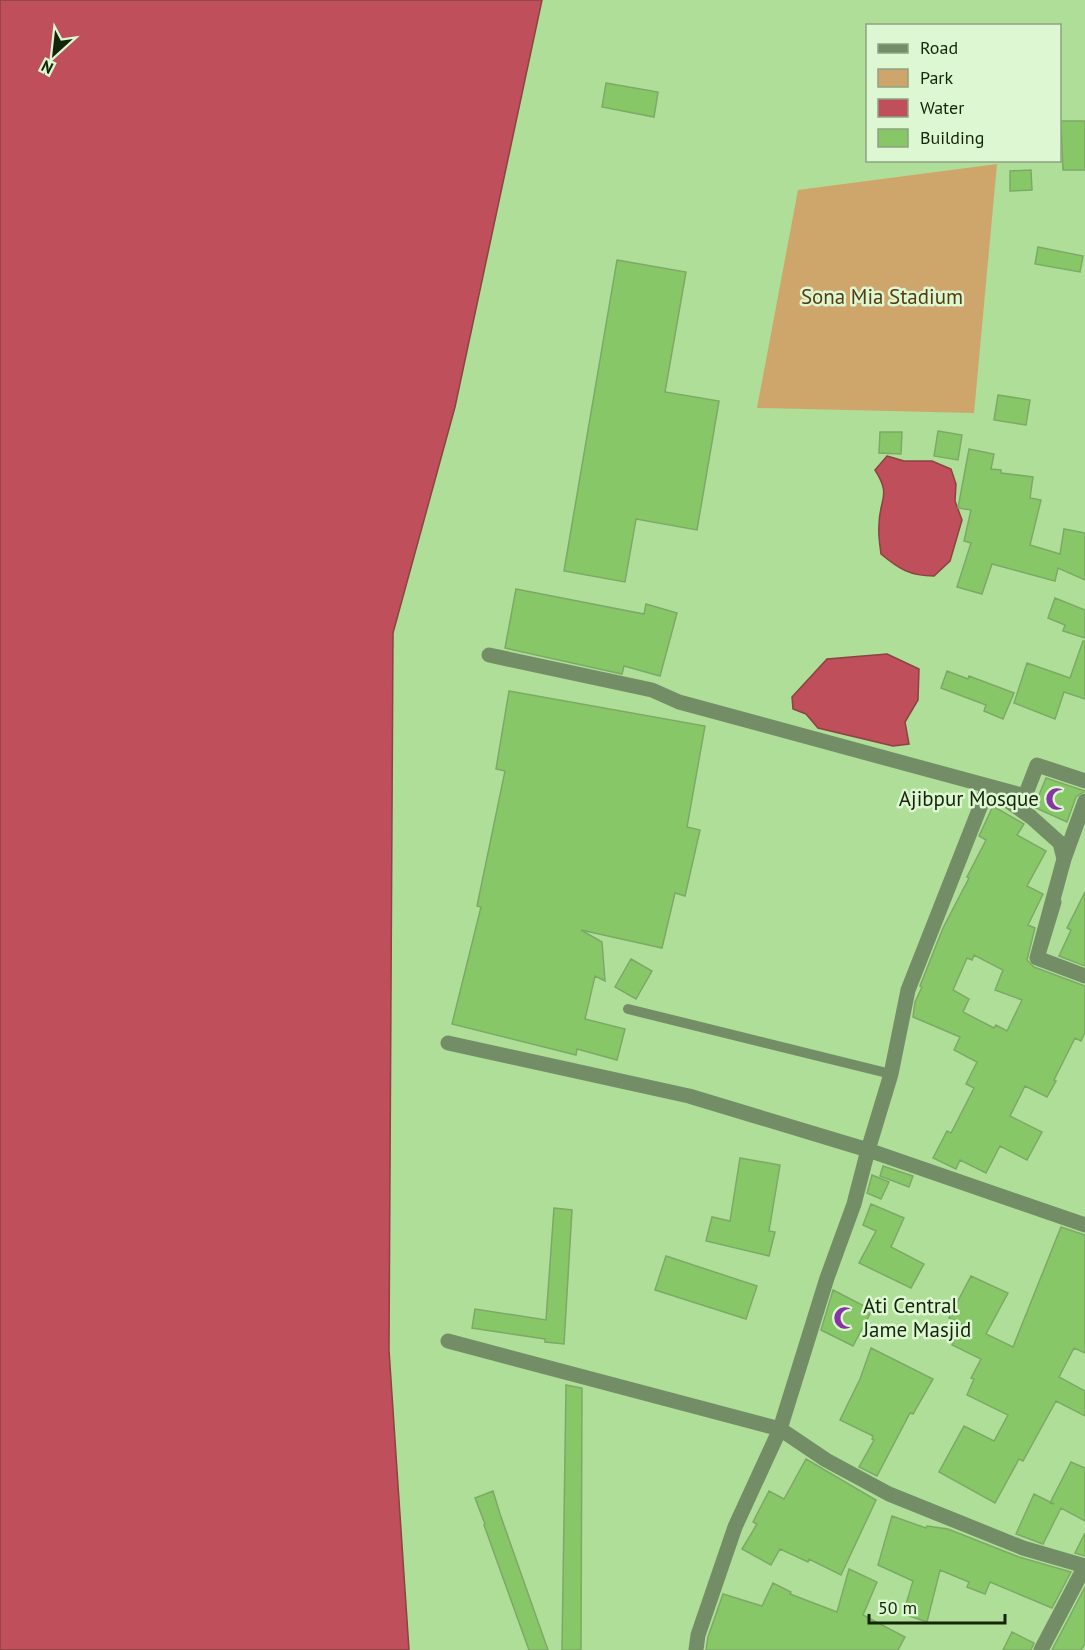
<svg xmlns="http://www.w3.org/2000/svg" width="1085" height="1650" font-family="'PT Sans',sans-serif">
<style>
.green{fill:#cea66c}
.water{fill:#be4f5b;stroke:#8b4343;stroke-width:1.5}
.building{fill:#87c767;stroke:#7caa66;stroke-width:1.5;fill-rule:evenodd}
.lines{fill:none;stroke-linecap:round;stroke-linejoin:round}
.lane{stroke:#738e67;stroke-width:10}
.street{stroke:#738e67;stroke-width:15}
.labels{text-anchor:middle;stroke-width:5;stroke-linejoin:round;paint-order:stroke}
.park-label{font-size:21px;fill:#563b0e;stroke:#def7d3}
.poi-label{font-size:21px;fill:#14260a;stroke:#def7d3;text-anchor:end}
</style>
<rect width="100%" height="100%" fill="#aede97"/>
<!-- green -->
<path class="green" d="M 997,164 L 974,413 L 757,408 L 798,190 Z"/>
<!-- water -->
<path class="water" d="M 0,0 L 542,0 L 455,407 L 393,633 L 389,1350 L 409,1650 L 0,1650 Z
M 887,456 L 904,461 L 932,461 L 951,469 L 956,484 L 955,501 L 962,520 L 950,561 L 934,576 C 910,576 899,569 881,554 C 880,545 878,535 879,525 C 879,499 892,496 875,470 Z
M 887,654 L 919,669 L 918,700 L 905,722 L 909,744 L 893,746 L 818,728 L 806,714 L 793,709 L 792,697 L 827,659 Z"/>
<!-- building -->
<path class="building" d="M 606,83 L 658,92 L 654,117 L 602,107 Z
M 1061,121 L 1085,121 L 1085,170 L 1063,170 Z
M 1031,170 L 1032,190 L 1010,191 L 1010,171 Z
M 1038,247 L 1083,256 L 1080,272 L 1035,264 Z
M 617,260 L 686,272 L 665,392 L 719,401 L 697,530 L 636,519 L 625,582 L 564,571 Z
M 998,395 L 1030,400 L 1026,425 L 994,420 Z
M 938,431 L 962,435 L 958,460 L 934,456 Z
M 880,432 L 902,432 L 901,454 L 879,453 Z
M 969,449 L 994,454 L 991,469 L 1001,470 L 1001,473 L 1033,477 L 1030,498 L 1041,500 L 1030,545 L 1060,554 L 1064,529 L 1085,533 L 1085,580 L 1058,568 L 1055,581 L 992,564 L 982,594 L 957,587 L 971,543 L 964,541 L 971,510 L 958,508 Z
M 516,589 L 644,614 L 646,604 L 677,613 L 660,676 L 624,666 L 622,674 L 505,648 Z
M 1055,598 L 1085,610 L 1085,638 L 1063,631 L 1065,625 L 1048,618 Z
M 1083,641 L 1085,641 L 1085,699 L 1064,692 L 1055,719 L 1014,703 L 1027,663 L 1070,678 Z
M 947,671 L 968,679 L 969,676 L 1014,693 L 1003,719 L 984,711 L 986,705 L 941,688 Z
M 509,691 L 705,726 L 687,827 L 700,830 L 685,896 L 675,893 L 662,948 L 581,930 L 602,942 L 605,981 L 595,976 L 585,1019 L 625,1029 L 617,1060 L 577,1049 L 576,1055 L 452,1024 L 481,907 L 477,906 L 505,771 L 496,769 Z
M 1046,778 L 1085,791 L 1076,797 L 1067,822 L 1034,807 Z
M 993,806 L 1024,824 L 1017,835 L 1046,851 L 1027,886 L 1043,894 L 1028,925 L 1035,928 L 1027,960 L 1034,967 L 1085,986 L 1085,1032 L 1081,1041 L 1075,1038 L 1054,1080 L 1056,1081 L 1047,1097 L 1025,1086 L 1010,1116 L 1042,1132 L 1027,1160 L 1000,1146 L 986,1173 L 960,1160 L 956,1169 L 933,1158 L 947,1131 L 951,1133 L 974,1088 L 966,1084 L 977,1062 L 954,1050 L 960,1037 L 913,1017 L 915,1002 L 922,987 L 920,986 L 943,928 L 969,878 L 967,877 L 986,840 L 979,836 ZM 974,955 L 1003,970 L 995,990 L 1022,1000 L 1007,1031 L 996,1025 L 994,1028 L 963,1012 L 969,999 L 953,990 L 967,958 L 972,960 Z
M 1085,892 L 1085,966 L 1059,956 L 1071,930 L 1067,928 Z
M 631,959 L 652,971 L 636,999 L 615,987 Z
M 740,1158 L 780,1165 L 769,1231 L 775,1232 L 769,1256 L 706,1241 L 712,1217 L 730,1221 Z
M 883,1166 L 913,1176 L 909,1187 L 880,1176 Z
M 872,1175 L 889,1182 L 881,1199 L 867,1193 Z
M 871,1204 L 904,1218 L 891,1247 L 924,1264 L 911,1288 L 859,1263 L 876,1231 L 863,1225 Z
M 554,1208 L 572,1210 L 564,1344 L 545,1342 L 545,1339 L 472,1328 L 475,1309 L 546,1320 Z
M 1061,1227 L 1085,1235 L 1085,1353 L 1074,1348 L 1059,1377 L 1085,1391 L 1085,1416 L 1056,1401 L 1023,1461 L 1019,1459 L 995,1503 L 939,1472 L 964,1426 L 994,1441 L 1008,1415 L 967,1395 L 974,1379 L 971,1378 L 981,1359 L 952,1345 L 962,1324 L 949,1318 L 971,1276 L 1008,1293 L 986,1334 L 1013,1347 Z
M 666,1256 L 757,1286 L 746,1319 L 655,1290 Z
M 833,1290 L 872,1310 L 853,1346 L 821,1330 Z
M 871,1348 L 933,1379 L 913,1414 L 910,1413 L 877,1476 L 859,1467 L 874,1440 L 872,1439 L 873,1436 L 840,1420 L 860,1379 Z
M 566,1385 L 582,1388 L 581,1650 L 562,1650 Z
M 806,1459 L 876,1500 L 841,1575 L 809,1559 L 808,1562 L 780,1549 L 771,1565 L 742,1549 L 757,1524 L 753,1522 L 769,1491 L 784,1499 Z
M 1071,1462 L 1085,1468 L 1085,1521 L 1061,1508 L 1043,1544 L 1016,1534 L 1034,1494 L 1054,1504 L 1050,1503 Z
M 493,1491 L 500,1514 L 548,1650 L 529,1650 L 484,1525 L 485,1524 L 475,1498 Z
M 892,1516 L 926,1528 L 927,1526 L 948,1529 L 1019,1557 L 1071,1572 L 1052,1608 L 990,1582 L 985,1594 L 967,1587 L 969,1582 L 940,1570 L 927,1622 L 903,1614 L 913,1581 L 878,1565 Z
M 1085,1533 L 1085,1556 L 1075,1553 Z
M 849,1569 L 877,1582 L 863,1615 L 905,1637 L 898,1650 L 706,1650 L 708,1637 L 723,1594 L 762,1606 L 773,1583 L 791,1592 L 790,1594 L 837,1612 Z
M 1085,1587 L 1085,1644 L 1081,1650 L 1052,1650 Z
M 1012,1632 L 1034,1643 L 1031,1650 L 1003,1650 Z"/>
<g class="lines">
<!-- lane -->
<path class="lane" d="M 628,1009 L 891,1074"/>
<!-- street -->
<path class="street" d="M 489,655 L 652,690 L 679,702 L 1025,796 L 1037,765 L 1085,781
M 1064,859 L 1085,801
M 1054,902 L 1037,958 L 1064,859 L 1060,843 L 1031,817 L 988,787 L 908,990 L 891,1074 L 868,1150 L 1085,1225
M 1037,958 L 1085,976
M 448,1043 L 689,1096 L 868,1150 L 854,1204 L 827,1278 L 780,1429 L 448,1341
M 696,1650 L 698,1635 L 735,1527 L 780,1429 L 826,1460 L 889,1494 L 1023,1548 L 1085,1566
M 1041,1650 L 1085,1566"/>
</g>
<!-- icons -->
<defs>
<g id="mosque-bare" transform="scale(1.8)"><path d="M3.5-4.9A6 6 0 1 0 3.5 4.9A5 5 0 1 1 3.5-4.9Z" fill="#8735a4" stroke="#def7d3" stroke-width="2.5" paint-order="stroke"/></g>
</defs>
<g fill-rule="evenodd">
<use href="#mosque-bare" x="1057" y="799"/>
<use href="#mosque-bare" x="845" y="1318"/>
</g>
<g class="labels">
<!-- park labels -->
<g class="park-label">
<text x="882" y="304">Sona Mia Stadium</text>
</g>
<!-- poi labels -->
<g class="poi-label">
<text x="1039" y="806">Ajibpur Mosque</text>
<text x="863" y="1313" text-anchor="start">Ati Central<tspan x="863" dy="24">Jame Masjid</tspan></text>
</g>
</g>
<!-- legend -->
<rect x="866" y="24" width="195" height="138" fill="#def7d3" stroke="#8da383" stroke-width="1.5"/>
<rect x="878" y="44" width="30" height="9" fill="#738e67" stroke="#8da383" stroke-width="1.5"/>
<text x="920" y="54" font-size="18" fill="#14260a">Road</text>
<rect x="878" y="69" width="30" height="18" fill="#cea66c" stroke="#8da383" stroke-width="1.5"/>
<text x="920" y="84" font-size="18" fill="#14260a">Park</text>
<rect x="878" y="99" width="30" height="18" fill="#be4f5b" stroke="#8da383" stroke-width="1.5"/>
<text x="920" y="114" font-size="18" fill="#14260a">Water</text>
<rect x="878" y="129" width="30" height="18" fill="#87c767" stroke="#8da383" stroke-width="1.5"/>
<text x="920" y="144" font-size="18" fill="#14260a">Building</text>
<!-- north arrow -->
<g transform="translate(54 54) rotate(207)" stroke="#def7d3" stroke-width="4.5" paint-order="stroke">
<path d="M0-4.5L10 22L0 15L-10 22Z" fill="#14260a"/>
<text y="-9" font-size="16" font-weight="bold" text-anchor="middle" fill="#14260a">N</text>
</g>
<!-- scale -->
<path d="M869 1614v9h136v-9" fill="none" stroke="#14260a" stroke-width="3"/>
<text x="878" y="1614" font-size="18" fill="#14260a" stroke="#def7d3" stroke-width="4.5" paint-order="stroke">50 m</text>
</svg>
